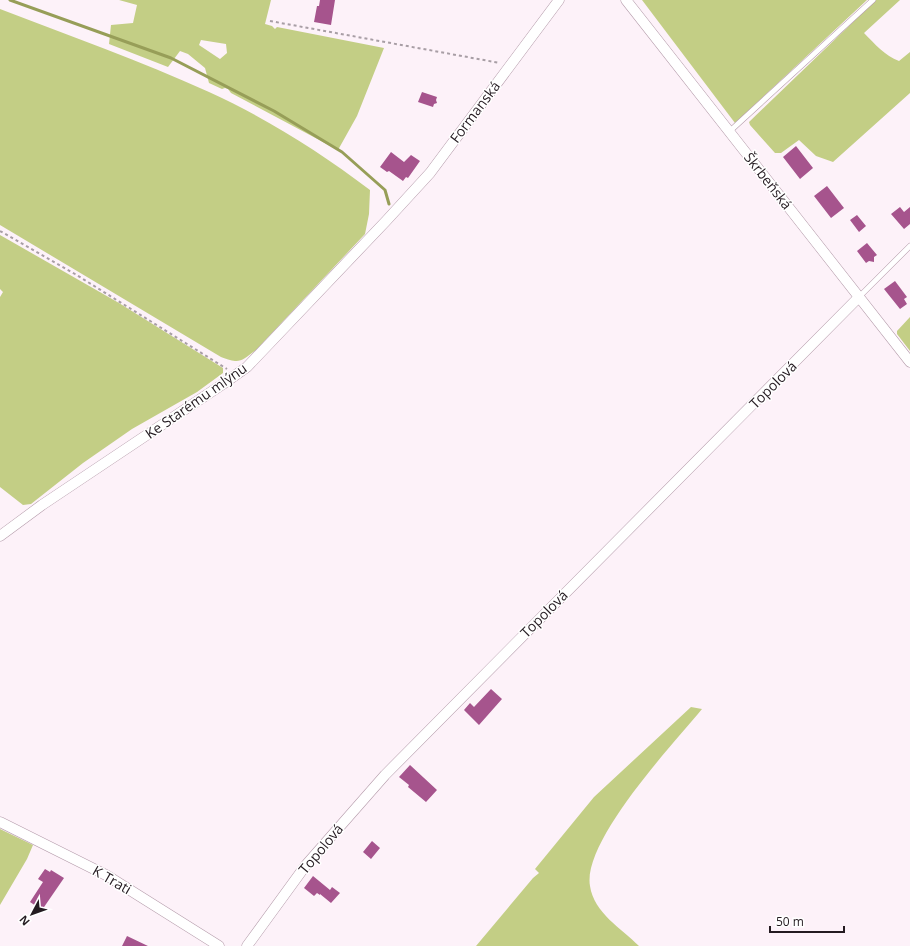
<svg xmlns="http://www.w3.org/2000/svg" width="910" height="946" font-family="'Open Sans',sans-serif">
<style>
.green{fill:#c3ce85;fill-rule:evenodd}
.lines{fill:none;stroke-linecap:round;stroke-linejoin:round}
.stream{stroke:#979e58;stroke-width:3}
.building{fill:#a6548d}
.lane-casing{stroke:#b49baa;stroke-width:6}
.street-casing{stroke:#b49baa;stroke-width:11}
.path{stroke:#a89ea5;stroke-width:2;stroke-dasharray:3 3;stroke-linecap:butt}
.lane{stroke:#fff;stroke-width:5}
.street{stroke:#fff;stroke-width:10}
.labels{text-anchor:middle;stroke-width:3;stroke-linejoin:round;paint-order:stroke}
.street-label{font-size:14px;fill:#241b21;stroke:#fff}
</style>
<rect width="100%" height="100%" fill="#fdf2f9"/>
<!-- green -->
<path class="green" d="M 119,0 L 271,0 L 265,24 L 272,26 L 275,29 L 277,27 L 384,48 L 357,116 L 338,150 L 231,93 L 228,89 L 225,88 L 222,89 L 209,83 L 205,68 L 188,54 L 180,51 L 168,67 L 109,44 L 111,25 L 133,23 L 137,5 ZM 201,40 L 226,44 L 227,53 L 220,59 L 199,45 Z
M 642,0 L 867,0 L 735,123 Z
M 876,0 L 900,0 L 864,33 C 875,44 885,56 899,61 L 910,52 L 910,93 L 833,162 L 816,156 L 799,140 L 781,153 L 775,153 L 750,125 L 749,122 Z
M 0,9 C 70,36 141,61 209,92 C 266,118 320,152 370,190 L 369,214 L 365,234 L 256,350 C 240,362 240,364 221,357 L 0,225 Z
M 0,235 L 119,303 L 223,368 L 223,373 L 197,392 L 132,429 L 83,463 L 31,504 L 23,505 L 0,487 L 0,297 L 3,292 L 0,289 Z
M 910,317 L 910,351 L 897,334 L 897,331 Z
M 691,707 L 702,709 C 674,743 582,841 590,886 C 594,913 621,928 639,946 L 476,946 L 533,878 L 539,873 L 535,869 L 594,797 Z
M 0,829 L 33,845 L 27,859 L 0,905 Z"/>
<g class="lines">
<!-- stream -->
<path class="stream" d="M 10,0 L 171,58 L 274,111 L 342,152 L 385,190 L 389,204"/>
</g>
<!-- building -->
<path class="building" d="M 320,0 L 335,0 L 331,25 L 314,22 L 317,6 L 319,6 Z
M 422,92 L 437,97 L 436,100 L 437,103 L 434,104 L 433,107 L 418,102 Z
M 796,146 L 813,168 L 800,179 L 783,157 Z
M 391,152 L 404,162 L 411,155 L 420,161 L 408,178 L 406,177 L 403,181 L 389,171 L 387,172 L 380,167 Z
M 827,186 L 844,208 L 831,218 L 814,196 Z
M 900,207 L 904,212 L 910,207 L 910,224 L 904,229 L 891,214 Z
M 857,215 L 866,226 L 859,232 L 850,220 Z
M 867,243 L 877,255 L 874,257 L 874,262 L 869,261 L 866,263 L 857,251 Z
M 895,281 L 907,297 L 904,299 L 907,304 L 900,309 L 884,289 Z
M 491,689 L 502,699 L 479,725 L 464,710 L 470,703 L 474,707 Z
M 410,765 L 437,790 L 426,802 L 408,787 L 409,785 L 399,777 Z
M 372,841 L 380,848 L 371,859 L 363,852 Z
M 45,869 L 50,872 L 51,870 L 64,878 L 42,910 L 30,902 L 43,882 L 38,879 Z
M 313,876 L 330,890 L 332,887 L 340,893 L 331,903 L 320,894 L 320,895 L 317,893 L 314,896 L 304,888 Z
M 127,936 L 148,946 L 122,946 Z"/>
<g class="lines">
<!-- lane casing -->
<g class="lane-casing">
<path id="lane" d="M 730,131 L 873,0
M 859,297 L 910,246"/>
</g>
<!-- street casing -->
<g class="street-casing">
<path id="street" d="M 626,0 L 910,362
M 0,536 L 42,505 L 223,384 L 247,367 L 386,221 L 430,173 L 559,0
M 0,822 L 106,875 L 219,946
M 247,946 L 306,865 L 385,775 L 859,297"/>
</g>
<!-- path -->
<path class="path" d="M 270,21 L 500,63
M 0,231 L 75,274 L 227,369"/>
<!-- lane -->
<use href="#lane" class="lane"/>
<!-- street -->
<use href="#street" class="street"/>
</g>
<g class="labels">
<!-- street labels -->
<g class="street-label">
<text transform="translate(475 112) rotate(-53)" y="5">Formanská</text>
<text transform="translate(768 181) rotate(52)" y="5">Škrbeňská</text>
<text transform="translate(773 385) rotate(-45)" y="5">Topolová</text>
<text transform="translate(196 401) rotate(-35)" y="5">Ke Starému mlýnu</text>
<text transform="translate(544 614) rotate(-45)" y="5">Topolová</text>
<text transform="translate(321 849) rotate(-50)" y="5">Topolová</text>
<text transform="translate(112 880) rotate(30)" y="5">K Trati</text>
</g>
</g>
<!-- north arrow -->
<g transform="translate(32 914) rotate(229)" stroke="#ffffff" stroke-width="3" paint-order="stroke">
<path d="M0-3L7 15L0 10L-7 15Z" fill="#241b21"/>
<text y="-6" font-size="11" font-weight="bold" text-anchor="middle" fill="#241b21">N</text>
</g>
<!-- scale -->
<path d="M770 926v6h74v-6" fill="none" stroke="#241b21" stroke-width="2"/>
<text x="776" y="926" font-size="12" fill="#241b21" stroke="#ffffff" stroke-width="3" paint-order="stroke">50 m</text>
</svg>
